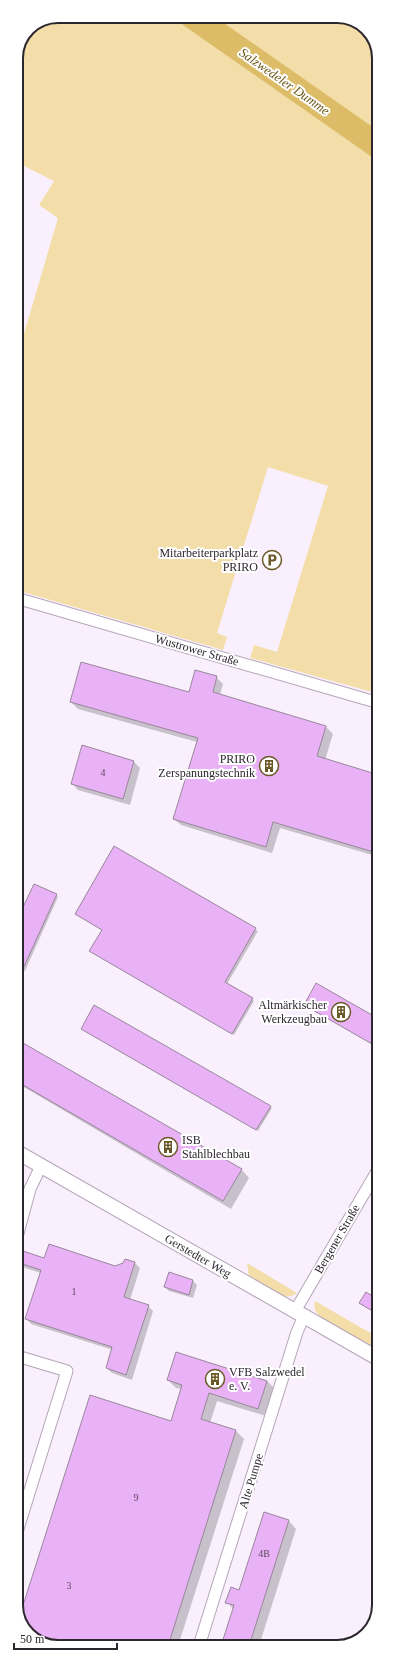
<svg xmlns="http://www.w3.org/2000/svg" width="395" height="1663" font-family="'Times New Roman',serif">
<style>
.green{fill:#f3deaa}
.shadow{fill:#0003}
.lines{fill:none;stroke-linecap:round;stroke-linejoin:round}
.river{stroke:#ddbc67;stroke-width:25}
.building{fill:#eab2f6;stroke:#97879b}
.minor-casing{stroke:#b5a4b9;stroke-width:13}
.tertiary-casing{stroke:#b5a4b9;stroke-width:16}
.minor{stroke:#fff;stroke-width:11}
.tertiary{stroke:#fff;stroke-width:14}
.labels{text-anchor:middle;stroke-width:4;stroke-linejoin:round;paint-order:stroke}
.number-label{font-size:10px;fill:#5c4960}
.poi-label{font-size:12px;fill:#2c262e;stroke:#fff;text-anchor:end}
.street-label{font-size:12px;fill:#2c262e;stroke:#fff}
.water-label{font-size:13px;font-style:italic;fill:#695312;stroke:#fff}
.rim{fill:none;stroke:#2c262e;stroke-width:2}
</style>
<rect width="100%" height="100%" fill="#faf0fd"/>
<!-- green -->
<path class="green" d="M 58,16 L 342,16 L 365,27 L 378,50 L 379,694 L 250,658 L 254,645 L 277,652 L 328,486 L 268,467 L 217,633 L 227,637 L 223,650 L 16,590 L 16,361 L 58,218 L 39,205 L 54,181 L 16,162 L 16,58 L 28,28 Z
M 247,1263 L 297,1293 C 283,1304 261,1285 249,1278 Z
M 315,1301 L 379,1338 L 379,1352 C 366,1345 323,1323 317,1313 C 314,1309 314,1306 315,1301 Z"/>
<!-- shadow -->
<path class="shadow" d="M 216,677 L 223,684 L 220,695 L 326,727 L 333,734 L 325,760 L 379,776 L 379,857 L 280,828 L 272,853 L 181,825 L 174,819 L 197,742 L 78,709 L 71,702 L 189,693 Z
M 16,682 L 18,683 L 17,701 L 16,700 Z
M 83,747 L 134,762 L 140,768 L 130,805 L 78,790 L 72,783 Z
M 114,847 L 258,931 L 227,984 L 254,1001 L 234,1035 L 90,951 L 102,930 L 76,914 Z
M 56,895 L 58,897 L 25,971 L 16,967 Z
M 305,1005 L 379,1048 L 307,1007 Z
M 82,1029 L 270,1107 L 272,1108 L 258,1131 Z
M 16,1057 L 241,1169 L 249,1178 L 231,1209 L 17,1083 Z
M 45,1260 L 115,1267 L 135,1263 L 140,1268 L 130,1300 L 148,1306 L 153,1311 L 132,1380 L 112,1373 L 107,1368 L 113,1350 L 31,1324 L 26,1318 L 41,1273 L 25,1268 L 20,1262 Z
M 193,1281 L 197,1285 L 193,1298 L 169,1291 L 165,1287 Z
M 176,1353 L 267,1381 L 275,1389 L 266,1416 L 217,1401 L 210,1423 L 236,1431 L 244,1439 L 178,1646 L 53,1647 L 171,1422 L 182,1389 L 176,1388 L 168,1380 Z
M 288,1520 L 296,1529 L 259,1646 L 222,1646 L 234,1610 L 227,1602 L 240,1591 Z"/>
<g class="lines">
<!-- river -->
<path class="river" d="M 192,16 L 378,146"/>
</g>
<!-- building -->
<path class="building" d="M 81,662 L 189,692 L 195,670 L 217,676 L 213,692 L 326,726 L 317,756 L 379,775 L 379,846 L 377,853 L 273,822 L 266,847 L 173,819 L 198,738 L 70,702 Z
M 82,745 L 134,761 L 123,799 L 71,784 Z
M 114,846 L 256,928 L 225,982 L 253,998 L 232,1034 L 89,951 L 102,930 L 75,914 Z
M 34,884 L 57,894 L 16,984 L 16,922 Z
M 316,983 L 379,1019 L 379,1048 L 304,1005 Z
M 94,1005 L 271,1106 L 256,1130 L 81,1029 Z
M 23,1043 L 242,1169 L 223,1201 L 16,1081 L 16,1055 Z
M 49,1244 L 115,1266 L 123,1263 L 125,1259 L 135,1262 L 124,1297 L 149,1305 L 126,1375 L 106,1368 L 112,1347 L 25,1319 L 41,1270 L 19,1263 L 23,1251 L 44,1258 Z
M 169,1272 L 193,1280 L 189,1295 L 164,1287 Z
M 366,1292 L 379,1300 L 379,1315 L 359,1303 Z
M 176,1352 L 267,1381 L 258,1409 L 209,1393 L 201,1419 L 236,1430 L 168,1646 L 53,1647 L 28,1635 L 19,1618 L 90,1395 L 171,1421 L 182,1385 L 167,1380 Z
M 264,1512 L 289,1520 L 249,1646 L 221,1646 L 234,1605 L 225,1603 L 231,1587 L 239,1590 Z"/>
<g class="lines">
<!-- minor casing -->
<g class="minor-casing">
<path id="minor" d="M 16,598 L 379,703
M 17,1237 L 30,1189 L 41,1166
M 295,1311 L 379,1168
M 17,1356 L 67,1371 L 17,1532
M 199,1646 L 297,1332 L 304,1316"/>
</g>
<!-- tertiary casing -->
<g class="tertiary-casing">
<path id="tertiary" d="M 17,1152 L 379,1359"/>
</g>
<!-- minor -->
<use href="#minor" class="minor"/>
<!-- tertiary -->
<use href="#tertiary" class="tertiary"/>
</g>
<!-- icons -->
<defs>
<g id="parking-ring" transform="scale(1)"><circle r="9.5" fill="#fff" stroke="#6b5827" stroke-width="1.5"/><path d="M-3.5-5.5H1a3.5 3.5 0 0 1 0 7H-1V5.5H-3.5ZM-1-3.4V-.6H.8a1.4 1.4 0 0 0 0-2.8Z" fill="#6b5827"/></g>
<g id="building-ring" transform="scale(1)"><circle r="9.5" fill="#fff" stroke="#6b5827" stroke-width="1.5"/><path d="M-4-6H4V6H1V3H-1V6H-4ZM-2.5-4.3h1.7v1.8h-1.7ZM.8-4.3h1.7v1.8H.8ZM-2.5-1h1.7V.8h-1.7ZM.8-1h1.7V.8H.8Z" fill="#6b5827"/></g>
</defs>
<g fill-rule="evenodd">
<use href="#parking-ring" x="272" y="560"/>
<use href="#building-ring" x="269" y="766"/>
<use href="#building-ring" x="341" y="1012"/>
<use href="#building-ring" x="168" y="1147"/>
<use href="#building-ring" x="215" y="1379"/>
</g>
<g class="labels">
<!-- number labels -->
<g class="number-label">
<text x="103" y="776">4</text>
<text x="74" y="1295">1</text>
<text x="136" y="1501">9</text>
<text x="264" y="1557">4B</text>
<text x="69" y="1589">3</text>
</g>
<!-- poi labels -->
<g class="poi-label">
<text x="258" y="557">Mitarbeiterparkplatz<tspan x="258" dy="14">PRIRO</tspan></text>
<text x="255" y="763">PRIRO<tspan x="255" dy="14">Zerspanungstechnik</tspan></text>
<text x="327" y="1009">Altmärkischer<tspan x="327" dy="14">Werkzeugbau</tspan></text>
<text x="182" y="1144" text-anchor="start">ISB<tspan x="182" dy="14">Stahlblechbau</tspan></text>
<text x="229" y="1376" text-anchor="start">VFB Salzwedel<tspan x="229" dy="14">e. V.</tspan></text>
</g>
<!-- street labels -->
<g class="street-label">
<text transform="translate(197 650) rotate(16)" y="4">Wustrower Straße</text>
<text transform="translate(337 1239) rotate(-60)" y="4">Bergener Straße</text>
<text transform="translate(198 1256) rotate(30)" y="4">Gerstedter Weg</text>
<text transform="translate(251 1481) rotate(-73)" y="4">Alte Pumpe</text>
</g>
<!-- water labels -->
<g class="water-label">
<text transform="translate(285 81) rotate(35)" y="5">Salzwedeler Dumme</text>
</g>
</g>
<!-- crop -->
<path d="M0 0H395V1663H0ZM58 23H337A35 35 0 0 1 372 58V1605A35 35 0 0 1 337 1640H58A35 35 0 0 1 23 1605V58A35 35 0 0 1 58 23Z" fill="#fff" fill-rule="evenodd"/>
<path class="rim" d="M58 23H337A35 35 0 0 1 372 58V1605A35 35 0 0 1 337 1640H58A35 35 0 0 1 23 1605V58A35 35 0 0 1 58 23Z"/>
<!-- scale -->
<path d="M14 1643v6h103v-6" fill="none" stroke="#2c262e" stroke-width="2"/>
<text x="20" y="1643" font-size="12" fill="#2c262e" stroke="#ffffff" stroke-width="3" paint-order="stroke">50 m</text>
</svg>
